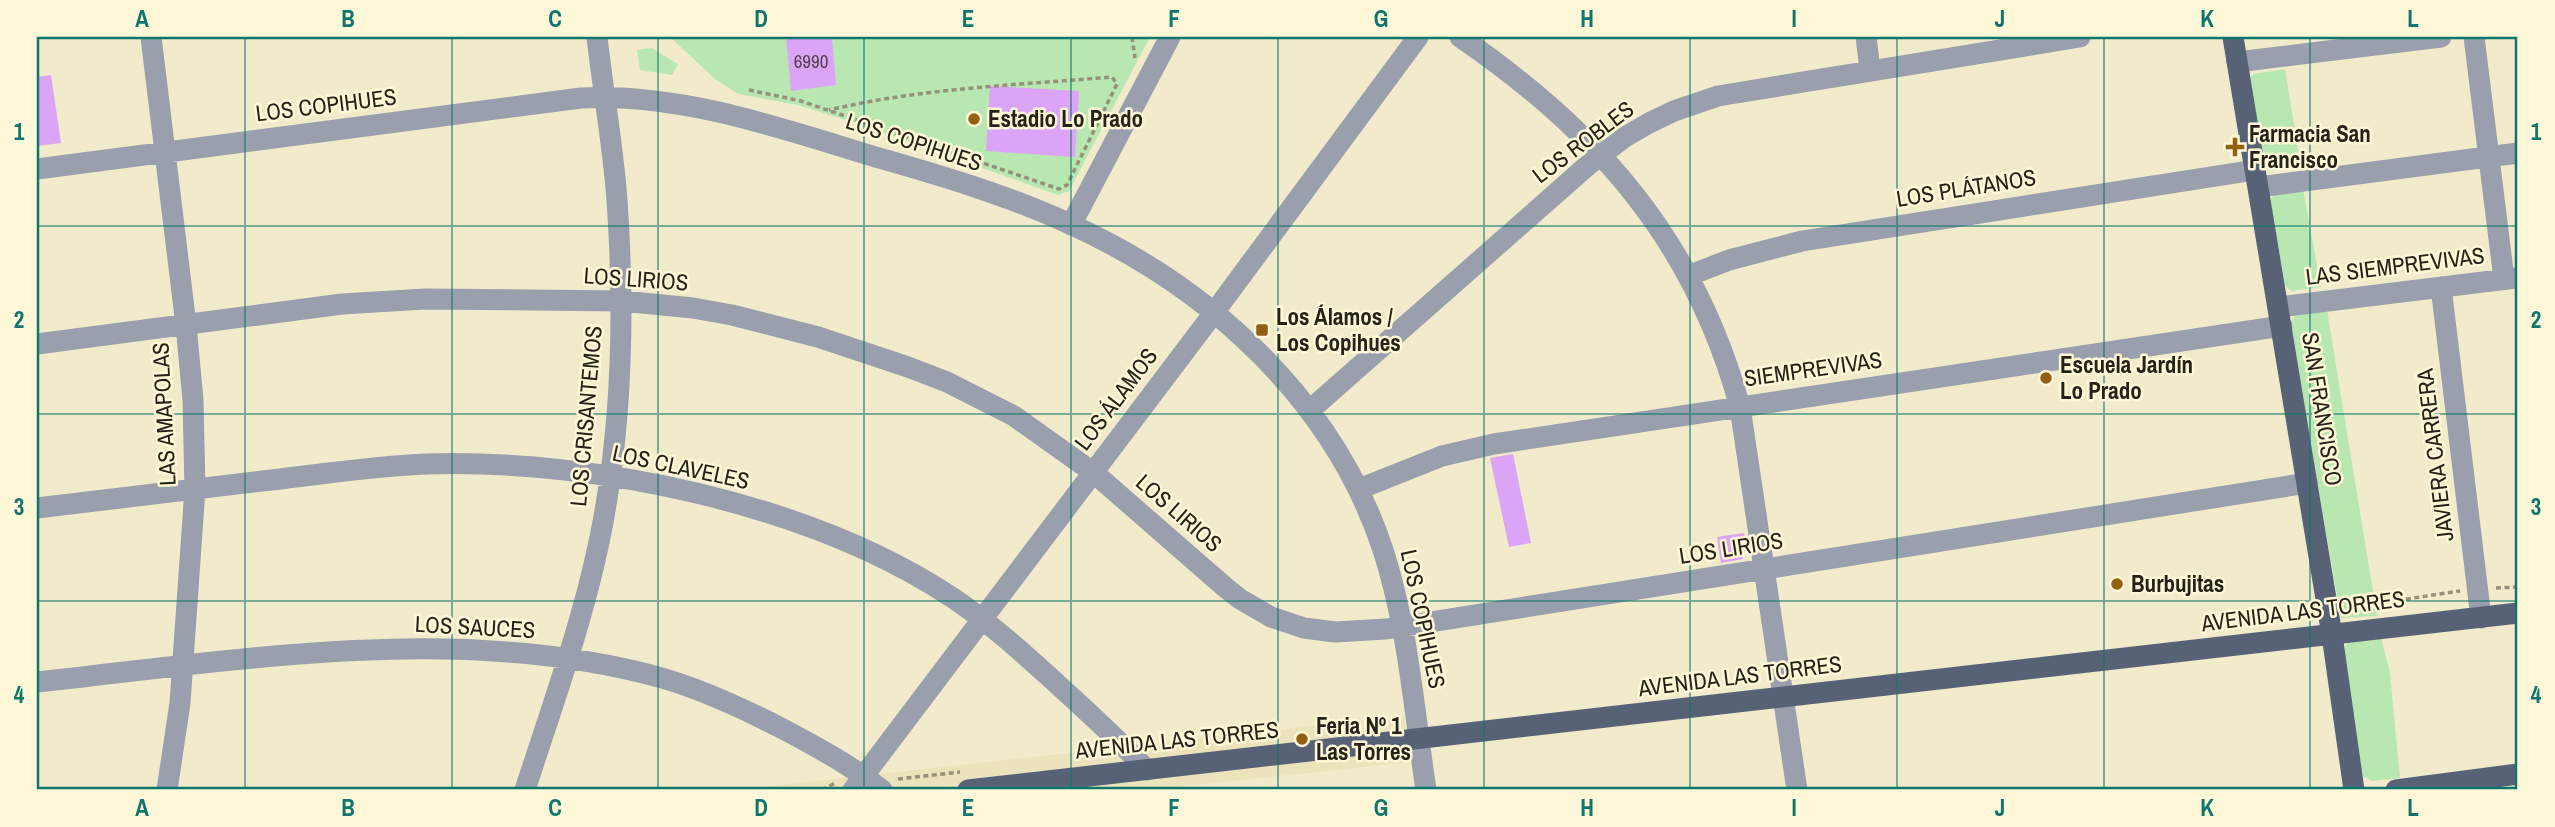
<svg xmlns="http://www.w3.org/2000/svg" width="2555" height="827" font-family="'Archivo Narrow',sans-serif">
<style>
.built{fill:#ebe3bb}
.green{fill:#b9e7b1}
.building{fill:#dca4f7}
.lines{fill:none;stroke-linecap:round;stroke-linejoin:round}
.path{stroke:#95917a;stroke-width:3.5;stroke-dasharray:5 3.5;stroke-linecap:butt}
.minor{stroke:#999fac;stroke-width:21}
.major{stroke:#586277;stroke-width:21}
.grid{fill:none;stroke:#0f766e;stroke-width:2;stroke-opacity:0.55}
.poi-dot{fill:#935f12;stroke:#fff8d8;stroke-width:2.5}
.labels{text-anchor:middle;stroke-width:5;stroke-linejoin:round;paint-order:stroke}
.number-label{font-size:19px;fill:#53434f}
.street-label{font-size:23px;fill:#252317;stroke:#fff8d8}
.poi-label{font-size:23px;font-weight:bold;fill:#252317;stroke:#fff8d8;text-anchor:start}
.neatline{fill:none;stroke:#0f766e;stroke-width:2.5}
.grid-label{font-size:23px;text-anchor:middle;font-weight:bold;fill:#0f766e}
</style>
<rect width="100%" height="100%" fill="#f1ebcb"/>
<!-- built -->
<path class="built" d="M 1404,716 L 1410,762 L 1149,790 L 735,790 Z"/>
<!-- green -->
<path class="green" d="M 670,37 L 1150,37 L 1069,191 L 1058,195 L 865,126 L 798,105 L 738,94 L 715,79 Z
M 652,48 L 678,64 L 672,75 L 640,70 L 637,50 Z
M 2285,69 L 2301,168 L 2270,171 L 2263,168 L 2248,79 L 2254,74 Z
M 2303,189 L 2321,287 L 2292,291 L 2285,286 L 2270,200 L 2276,193 Z
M 2327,310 L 2377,616 L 2341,618 L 2290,326 L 2295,315 Z
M 2381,637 L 2390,673 L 2400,778 L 2372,781 L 2361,775 L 2342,654 L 2347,643 Z"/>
<!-- building -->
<path class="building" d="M 786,37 L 832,37 L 836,85 L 791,91 Z
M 51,75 L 61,143 L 37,146 L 37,77 Z
M 990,86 L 1079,91 L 1075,157 L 986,151 Z
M 1513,454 L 1531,543 L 1509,547 L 1490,458 Z
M 1744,533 L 1747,551 L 1742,552 L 1743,559 L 1721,563 L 1717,537 Z"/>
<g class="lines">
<!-- path -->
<path class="path" d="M 1132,37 L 1135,58
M 749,90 L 801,101 L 1059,189 L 1067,185 L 1117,84 L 1112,77 C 1018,85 922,88 829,110
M 2496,588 L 2518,587
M 2347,608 L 2460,591
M 898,779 L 960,772
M 822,790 L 837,782"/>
<!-- minor -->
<path class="minor" d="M 151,37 L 186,325 L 193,400 L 195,489 L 180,703 L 167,790
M 1460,37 C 1599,132 1695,242 1740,407 L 1797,790
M 1866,37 L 1870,70
M 2474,37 L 2504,279
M 2237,62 L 2441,37
M 37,169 L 581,98 C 683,93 783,129 879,158 C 943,176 1009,196 1070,224 C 1211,288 1334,401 1383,550 C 1408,627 1414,710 1426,790
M 2259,187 L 2518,153
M 1071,225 L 1170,37
M 1688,276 L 1729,260 L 1802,241 L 2255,170
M 2441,287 L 2481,618
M 2279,307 L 2516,278
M 37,344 L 342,304 L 425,299 L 622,301 L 693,308 L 732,315 L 818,337 L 908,367 L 947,382 L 1014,416 L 1094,473 L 1226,588 L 1240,599 L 1271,617 L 1304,628 L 1335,632 L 1386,629 L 2307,483
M 1310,410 L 1587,166 L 1625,137 L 1649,123 L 1674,111 L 1718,96 L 2080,37
M 1359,489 L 1442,456 L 1494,444 L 2282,326
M 37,508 C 115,499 193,490 271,480 C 323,474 375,466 427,464 C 596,459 811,504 953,598 C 990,623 1023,653 1055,682 C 1087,711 1118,739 1147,770
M 37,682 C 241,660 459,622 662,678 C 704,690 744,709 783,729 C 817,747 852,766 882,790
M 525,790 C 555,697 590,603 606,505 C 623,404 624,302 617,200 C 613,145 603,91 597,37
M 853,790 L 1213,314 L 1418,37"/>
<!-- major -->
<path class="major" d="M 2233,37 L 2332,635 L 2354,790
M 968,790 L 2518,613
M 2396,790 L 2518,774"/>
</g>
<!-- grid -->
<path class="grid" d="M 245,37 L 245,790M 452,37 L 452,790M 658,37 L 658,790M 864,37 L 864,790M 1071,37 L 1071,790M 1278,37 L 1278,790M 1484,37 L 1484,790M 1690,37 L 1690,790M 1897,37 L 1897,790M 2104,37 L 2104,790M 2310,37 L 2310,790M 37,226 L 2518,226M 37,414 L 2518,414M 37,601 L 2518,601"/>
<!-- markers -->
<g class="poi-dot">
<circle cx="974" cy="119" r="7"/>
<path d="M2231.5 136.5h7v7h7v7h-7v7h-7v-7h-7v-7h7z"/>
<rect x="1255" y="323" width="14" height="14" rx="3.5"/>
<circle cx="2046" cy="378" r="7"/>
<circle cx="2117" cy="584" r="7"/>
<circle cx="1302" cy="739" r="7"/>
</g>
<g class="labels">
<!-- number labels -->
<g class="number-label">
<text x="811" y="68">6990</text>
</g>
<!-- street labels -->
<g class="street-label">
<text transform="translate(326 105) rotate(-7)" y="8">LOS COPIHUES</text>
<text transform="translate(914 142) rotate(18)" y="8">LOS COPIHUES</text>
<text transform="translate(1583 142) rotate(-37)" y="8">LOS ROBLES</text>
<text transform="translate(1966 188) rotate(-9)" y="8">LOS PLÁTANOS</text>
<text transform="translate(2395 266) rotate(-7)" y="8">LAS SIEMPREVIVAS</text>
<text transform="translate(636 279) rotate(4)" y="8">LOS LIRIOS</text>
<text transform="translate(1813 369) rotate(-8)" y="8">SIEMPREVIVAS</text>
<text transform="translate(1116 399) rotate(-53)" y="8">LOS ÁLAMOS</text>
<text transform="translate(2322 409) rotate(81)" y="8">SAN FRANCISCO</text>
<text transform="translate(164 414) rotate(-93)" y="8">LAS AMAPOLAS</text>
<text transform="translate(586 416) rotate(-85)" y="8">LOS CRISANTEMOS</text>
<text transform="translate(2435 455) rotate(-97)" y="8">JAVIERA CARRERA</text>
<text transform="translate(681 467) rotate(12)" y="8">LOS CLAVELES</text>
<text transform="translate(1179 513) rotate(41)" y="8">LOS LIRIOS</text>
<text transform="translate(1731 548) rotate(-9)" y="8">LOS LIRIOS</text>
<text transform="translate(2303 611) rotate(-7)" y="8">AVENIDA LAS TORRES</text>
<text transform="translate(1423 619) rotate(78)" y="8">LOS COPIHUES</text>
<text transform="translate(475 627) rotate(3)" y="8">LOS SAUCES</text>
<text transform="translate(1740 676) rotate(-7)" y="8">AVENIDA LAS TORRES</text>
<text transform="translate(1177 740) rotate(-6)" y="8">AVENIDA LAS TORRES</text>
</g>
<!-- poi labels -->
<g class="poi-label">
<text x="988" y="127">Estadio Lo Prado</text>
<text x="2249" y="142">Farmacia San<tspan x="2249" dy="26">Francisco</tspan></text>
<text x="1276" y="325">Los Álamos /<tspan x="1276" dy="26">Los Copihues</tspan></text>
<text x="2060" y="373">Escuela Jardín<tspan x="2060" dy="26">Lo Prado</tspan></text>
<text x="2131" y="592">Burbujitas</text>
<text x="1316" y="734">Feria Nº 1<tspan x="1316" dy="26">Las Torres</tspan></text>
</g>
</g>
<!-- border -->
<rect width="2555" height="827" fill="none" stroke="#fff8d8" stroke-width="77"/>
<rect x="38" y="38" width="2478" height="750" class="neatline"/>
<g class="grid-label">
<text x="142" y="27">A</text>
<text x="348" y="27">B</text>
<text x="555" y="27">C</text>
<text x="761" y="27">D</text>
<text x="968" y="27">E</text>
<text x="1174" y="27">F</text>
<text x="1381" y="27">G</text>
<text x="1587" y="27">H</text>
<text x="1794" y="27">I</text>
<text x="2000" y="27">J</text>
<text x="2207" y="27">K</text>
<text x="2413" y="27">L</text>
<text x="19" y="140">1</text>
<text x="2536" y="140">1</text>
<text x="19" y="328">2</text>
<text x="2536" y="328">2</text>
<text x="19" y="515">3</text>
<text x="2536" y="515">3</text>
<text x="19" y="703">4</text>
<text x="2536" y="703">4</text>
<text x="142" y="816">A</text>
<text x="348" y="816">B</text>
<text x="555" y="816">C</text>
<text x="761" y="816">D</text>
<text x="968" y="816">E</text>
<text x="1174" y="816">F</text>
<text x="1381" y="816">G</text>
<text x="1587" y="816">H</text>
<text x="1794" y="816">I</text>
<text x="2000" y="816">J</text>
<text x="2207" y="816">K</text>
<text x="2413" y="816">L</text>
</g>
</svg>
